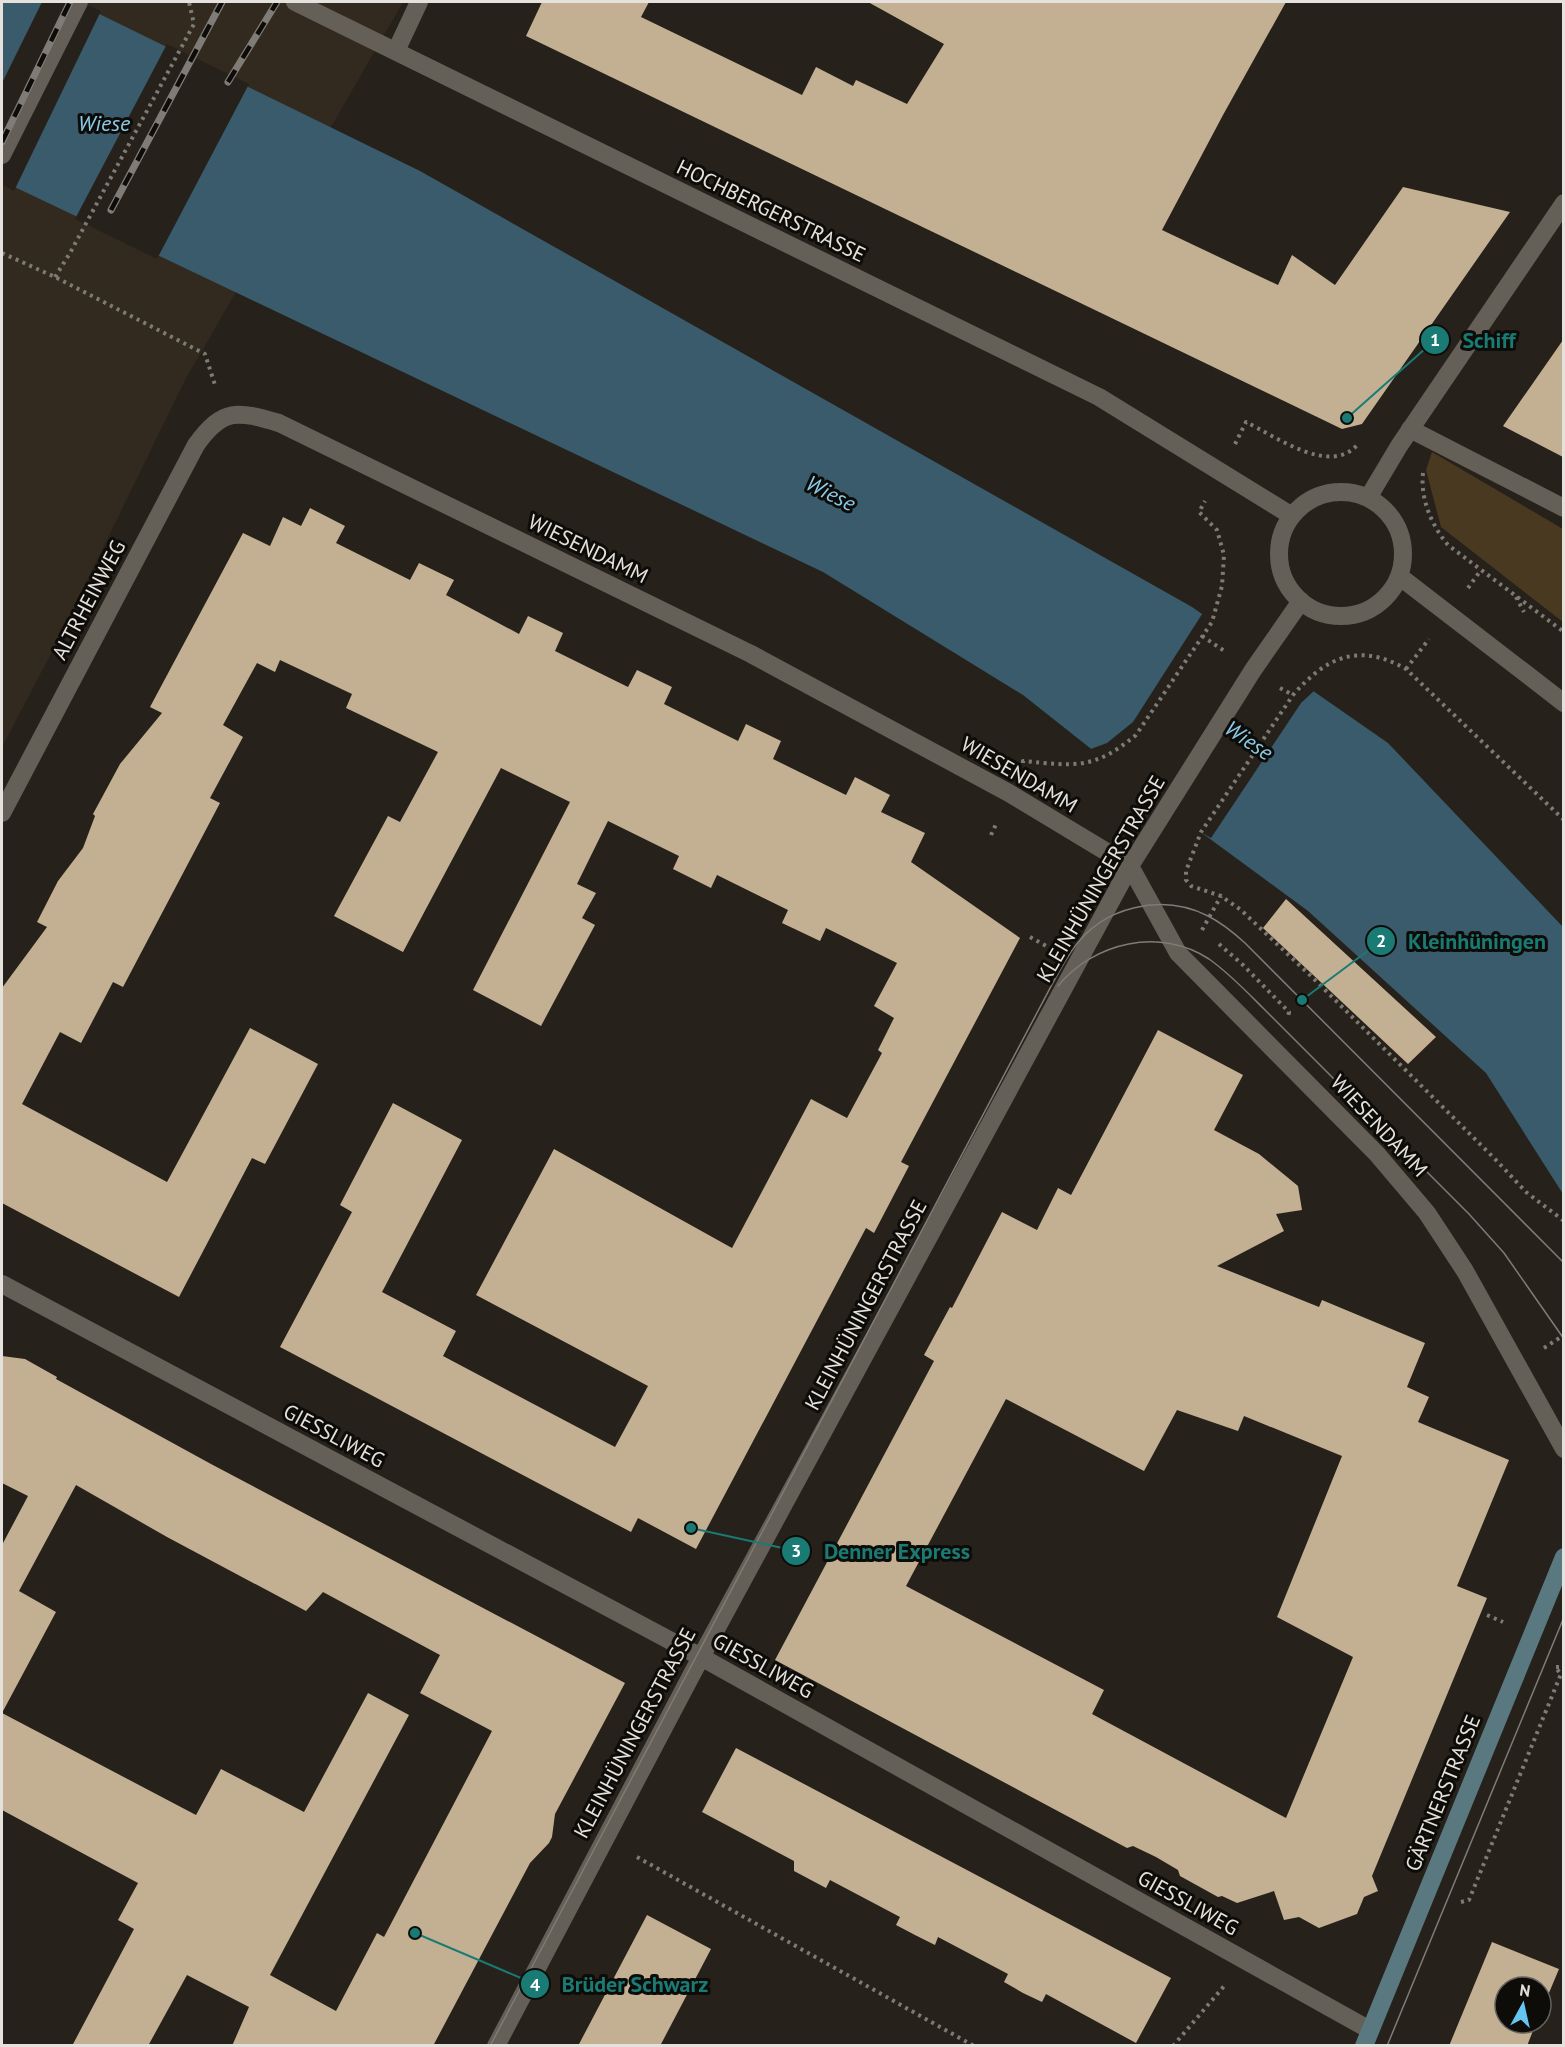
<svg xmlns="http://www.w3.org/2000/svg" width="1565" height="2047" font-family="'PT Sans',sans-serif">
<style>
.built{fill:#322a1e}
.green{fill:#483920}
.water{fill:#395b6b}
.pier{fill:#26221b}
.building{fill:#c3b092;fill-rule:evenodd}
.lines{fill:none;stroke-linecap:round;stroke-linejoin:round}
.path{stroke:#7e7b75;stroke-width:4;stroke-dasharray:3 4.5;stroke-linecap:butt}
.lane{stroke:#645f57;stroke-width:18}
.street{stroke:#645f57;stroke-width:18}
.secondary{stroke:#59787f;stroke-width:18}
.tram{stroke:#7f7b76;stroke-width:1.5}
.rail-casing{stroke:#7f7b76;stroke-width:7}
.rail{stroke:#0e0c09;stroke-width:4.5;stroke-dasharray:14;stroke-linecap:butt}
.labels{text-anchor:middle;stroke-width:6;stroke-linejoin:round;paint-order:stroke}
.street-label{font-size:21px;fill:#e5e2de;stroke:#0e0c09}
.water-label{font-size:22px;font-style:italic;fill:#8bcbe8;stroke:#0e0c09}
.leader{fill:none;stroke:#1a7b74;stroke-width:2}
.callout-dot{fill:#1a7b74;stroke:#0e0c09;stroke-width:2}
.mark-label{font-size:18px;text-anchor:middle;font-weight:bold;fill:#fff}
.callout-label{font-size:22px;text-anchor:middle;font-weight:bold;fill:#1a7b74;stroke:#0e0c09;stroke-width:6;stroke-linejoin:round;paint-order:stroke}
</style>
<rect width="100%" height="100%" fill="#26221b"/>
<!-- built -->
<path class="built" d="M 2,2 L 403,2 L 184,382 L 55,646 L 2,747 Z"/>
<!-- green -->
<path class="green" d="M 1432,452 L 1563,529 L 1563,622 L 1441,527 L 1426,470 Z"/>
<!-- water -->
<path class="water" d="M 2,2 L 75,2 L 420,171 L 1192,607 L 1388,743 L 1563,927 L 1563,1194 L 1486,1073 L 1308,911 L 1138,786 L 1023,695 L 823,572 L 2,181 Z"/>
<!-- pier -->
<path class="pier" d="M 42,2 L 81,2 L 101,11 L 14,191 L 2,185 L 2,83 Z
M 167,44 L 249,84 L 157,259 L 75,219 Z
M 1204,611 L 1316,689 L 1301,703 L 1211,838 L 1183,822 L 1088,750 L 1107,743 L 1133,722 Z"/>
<!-- building -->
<path class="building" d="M 542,2 L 649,2 L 641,17 L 802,95 L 816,67 L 853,86 L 856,80 L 907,104 L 944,44 L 868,2 L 1286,2 L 1223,115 L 1162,230 L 1278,285 L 1292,255 L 1335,285 L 1403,187 L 1510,212 L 1362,424 L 1342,429 L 526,36 Z
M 1563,340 L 1563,457 L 1503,426 Z
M 310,508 L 345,526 L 336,543 L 410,580 L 419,563 L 454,580 L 446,595 L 519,634 L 528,616 L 563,633 L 555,651 L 628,687 L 637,670 L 672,687 L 664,704 L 738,741 L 746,724 L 781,741 L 773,759 L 846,795 L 855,777 L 890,795 L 881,812 L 925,833 L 911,862 L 1020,938 L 901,1162 L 909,1166 L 874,1233 L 866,1228 L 696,1549 L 638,1518 L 631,1532 L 280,1347 L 352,1212 L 340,1205 L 393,1103 L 462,1140 L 382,1292 L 456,1331 L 443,1356 L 615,1447 L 648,1386 L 476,1295 L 554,1149 L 732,1248 L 811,1099 L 847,1118 L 882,1053 L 878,1050 L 894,1018 L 874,1006 L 897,963 L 826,928 L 820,941 L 782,923 L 788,910 L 717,875 L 711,888 L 673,869 L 679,856 L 608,821 L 577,884 L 596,893 L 582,918 L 595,925 L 541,1026 L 473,990 L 570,802 L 501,768 L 403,952 L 334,916 L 388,816 L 400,822 L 438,752 L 346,708 L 352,694 L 280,660 L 275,672 L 257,663 L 223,725 L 243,737 L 210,798 L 220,803 L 123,987 L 113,982 L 81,1043 L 60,1032 L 22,1104 L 167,1182 L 250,1028 L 318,1064 L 265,1164 L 252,1158 L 179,1297 L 2,1203 L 2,988 L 47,927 L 37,922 L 58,881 L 83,848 L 95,816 L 93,814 L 120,764 L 162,713 L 150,707 L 243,533 L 270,546 L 283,517 L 301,526 Z
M 1286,899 L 1436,1037 L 1408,1064 L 1263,928 Z
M 1158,1030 L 1243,1075 L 1214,1130 L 1259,1154 L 1298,1186 L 1302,1210 L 1276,1214 L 1284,1231 L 1217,1266 L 1319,1307 L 1322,1300 L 1425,1343 L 1407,1387 L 1429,1397 L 1418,1422 L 1509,1460 L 1457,1586 L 1487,1598 L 1372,1876 L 1378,1891 L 1364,1897 L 1357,1914 L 1319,1928 L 1299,1917 L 1284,1920 L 1274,1891 L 1237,1903 L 1222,1896 L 1218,1897 L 1180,1876 L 1178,1870 L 1156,1857 L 1133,1846 L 1127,1848 L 775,1660 L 934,1361 L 924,1355 L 950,1307 L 952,1308 L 1002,1212 L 1037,1230 L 1058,1188 L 1071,1195 ZM 1006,1399 L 1144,1471 L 1177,1410 L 1238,1431 L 1244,1416 L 1342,1456 L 1277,1617 L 1353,1657 L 1286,1818 L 1092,1714 L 1104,1690 L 906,1586 Z
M 2,1356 L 25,1359 L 57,1377 L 56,1379 L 211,1464 L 625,1683 L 555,1814 L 552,1837 L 549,1843 L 530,1863 L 433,2046 L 232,2046 L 249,2007 L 187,1975 L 148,2046 L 72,2046 L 134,1929 L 118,1920 L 138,1883 L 2,1810 L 2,1545 L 28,1496 L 2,1483 ZM 76,1485 L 167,1537 L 306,1611 L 323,1592 L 440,1655 L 420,1693 L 492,1731 L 384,1937 L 377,1933 L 336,2011 L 270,1975 L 409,1715 L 368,1693 L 304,1812 L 221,1769 L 196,1815 L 2,1713 L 56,1612 L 19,1591 Z
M 736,1748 L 1171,1978 L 1136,2043 L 1046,1994 L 1042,2002 L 1023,1993 L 1004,1982 L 1008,1974 L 938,1937 L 935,1945 L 915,1935 L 896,1925 L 900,1917 L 830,1880 L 826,1888 L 794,1871 L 794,1861 L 702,1812 Z
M 647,1915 L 711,1949 L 660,2046 L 578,2046 Z
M 1492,1942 L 1559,1969 L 1541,2012 L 1541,1987 L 1505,1987 L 1505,2023 L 1536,2023 L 1527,2046 L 1449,2046 Z"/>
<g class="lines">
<!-- path -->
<path class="path" d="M 2,253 L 55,277 L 205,354 L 215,385
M 55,277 L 70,253 L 194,24 L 189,2
M 1235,444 L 1246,422 C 1275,436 1331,477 1358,444
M 1423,473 C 1420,499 1432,526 1448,545 L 1564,632
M 1468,588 L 1481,570
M 1516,597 L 1524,612
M 1202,636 L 1226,652
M 1406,669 L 1429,639
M 1280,688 L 1293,695
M 1023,763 L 1023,761 C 1075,766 1094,770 1136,735 L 1212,622 L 1222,586 L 1224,555 L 1217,530 L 1199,512 L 1205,501
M 1564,820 L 1406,669 C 1359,642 1326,657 1293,695 L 1201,832 L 1186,871 L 1186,880 L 1191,886 L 1221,896 L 1241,910 L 1313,978 L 1495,1159 L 1526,1192 L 1564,1221
M 991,835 L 997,822
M 1202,930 L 1221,896
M 1030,937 L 1048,947
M 1219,944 L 1243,965 L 1289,1012 L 1288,1017
M 1544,1348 L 1564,1335
M 1487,1615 L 1503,1622
M 637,1857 L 974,2046
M 1461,1902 L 1469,1900 L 1561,1674 L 1555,1667 L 1564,1667
M 1173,2046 L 1225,1985"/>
<!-- lane -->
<path class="lane" d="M 396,51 L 419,2
M 1410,429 L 1564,508"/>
<!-- street -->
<path class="street" d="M 295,2 L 1099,397 L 1292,516
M 2,155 L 79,2
M1279 554a62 62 0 1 1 124 0a62 62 0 1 1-124 0Z
M 1368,498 L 1399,446 L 1564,203
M 1399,576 L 1564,703
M 2,813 L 196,445 C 223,407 238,411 279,423 L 751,654 L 1009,793 L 1130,866 L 1178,953 L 1377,1154 L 1427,1213 L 1465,1271 L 1564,1449
M 2,1284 L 701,1657 L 1370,2030
M 496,2046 L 701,1657 L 1130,866 L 1253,670 L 1301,601"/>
<!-- secondary -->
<path class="secondary" d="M 1364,2046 L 1564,1557"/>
<!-- tram -->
<path class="tram" d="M 1058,986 C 1094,942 1160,927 1209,959 C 1229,973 1247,992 1264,1009 L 1469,1214 L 1504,1253 L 1564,1339
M 490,2046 L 1039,1009 C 1050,989 1060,967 1073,949 C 1103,906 1162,893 1208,916 C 1222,923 1234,933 1245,943 L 1564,1263
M 1387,2046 L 1564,1617"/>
<!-- rail casing -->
<g class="rail-casing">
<path id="rail" d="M 228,82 L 277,2
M 2,142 L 70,2
M 111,210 L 222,2"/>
</g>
<!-- rail -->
<use href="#rail" class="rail"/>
</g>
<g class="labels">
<!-- street labels -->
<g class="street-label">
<text transform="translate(771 211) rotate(26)" y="7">HOCHBERGERSTRASSE</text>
<text transform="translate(588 549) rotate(26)" y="7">WIESENDAMM</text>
<text transform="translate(89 600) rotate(-62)" y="7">ALTRHEINWEG</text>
<text transform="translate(1019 775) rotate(30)" y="7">WIESENDAMM</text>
<text transform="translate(1101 879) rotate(-60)" y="7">KLEINHÜNINGERSTRASSE</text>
<text transform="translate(1379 1126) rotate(47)" y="7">WIESENDAMM</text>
<text transform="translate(866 1305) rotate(-62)" y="7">KLEINHÜNINGERSTRASSE</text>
<text transform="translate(334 1436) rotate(28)" y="7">GIESSLIWEG</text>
<text transform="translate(763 1666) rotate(29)" y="7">GIESSLIWEG</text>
<text transform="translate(635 1733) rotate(-62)" y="7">KLEINHÜNINGERSTRASSE</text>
<text transform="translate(1443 1793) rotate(-68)" y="7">GÄRTNERSTRASSE</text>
<text transform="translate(1188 1903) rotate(29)" y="7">GIESSLIWEG</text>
</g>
<!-- water labels -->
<g class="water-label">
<text x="104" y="131">Wiese</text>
<text transform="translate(831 493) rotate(27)" y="8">Wiese</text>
<text transform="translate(1249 740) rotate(34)" y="8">Wiese</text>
</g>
</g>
<!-- callouts -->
<path class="leader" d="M1347 418L1435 340M1302 1000L1381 941M691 1528L796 1551M415 1933L535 1984"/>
<g class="callout-dot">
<circle cx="1347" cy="418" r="6"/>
<circle cx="1302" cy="1000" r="6"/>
<circle cx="691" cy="1528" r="6"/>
<circle cx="415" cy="1933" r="6"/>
<circle cx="1435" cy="340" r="15"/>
<circle cx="1381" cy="941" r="15"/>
<circle cx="796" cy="1551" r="15"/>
<circle cx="535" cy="1984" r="15"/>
</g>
<g class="mark-label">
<text x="1435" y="346">1</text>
<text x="1381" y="947">2</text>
<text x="796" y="1557">3</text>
<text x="535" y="1991">4</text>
</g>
<g class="callout-label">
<text x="1489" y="348">Schiff</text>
<text x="1477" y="949">Kleinhüningen</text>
<text x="897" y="1559">Denner Express</text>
<text x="635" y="1992">Brüder Schwarz</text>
</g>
<!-- border -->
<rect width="1565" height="2047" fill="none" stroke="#e5e2de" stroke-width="6"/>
<!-- north arrow -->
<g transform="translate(1523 2005) rotate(8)"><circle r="28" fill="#0e0c09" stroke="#64625e" stroke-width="1.5"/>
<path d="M0-4.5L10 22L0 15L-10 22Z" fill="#65c5ee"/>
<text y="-9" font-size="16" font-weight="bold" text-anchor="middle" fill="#e5e2de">N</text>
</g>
</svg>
